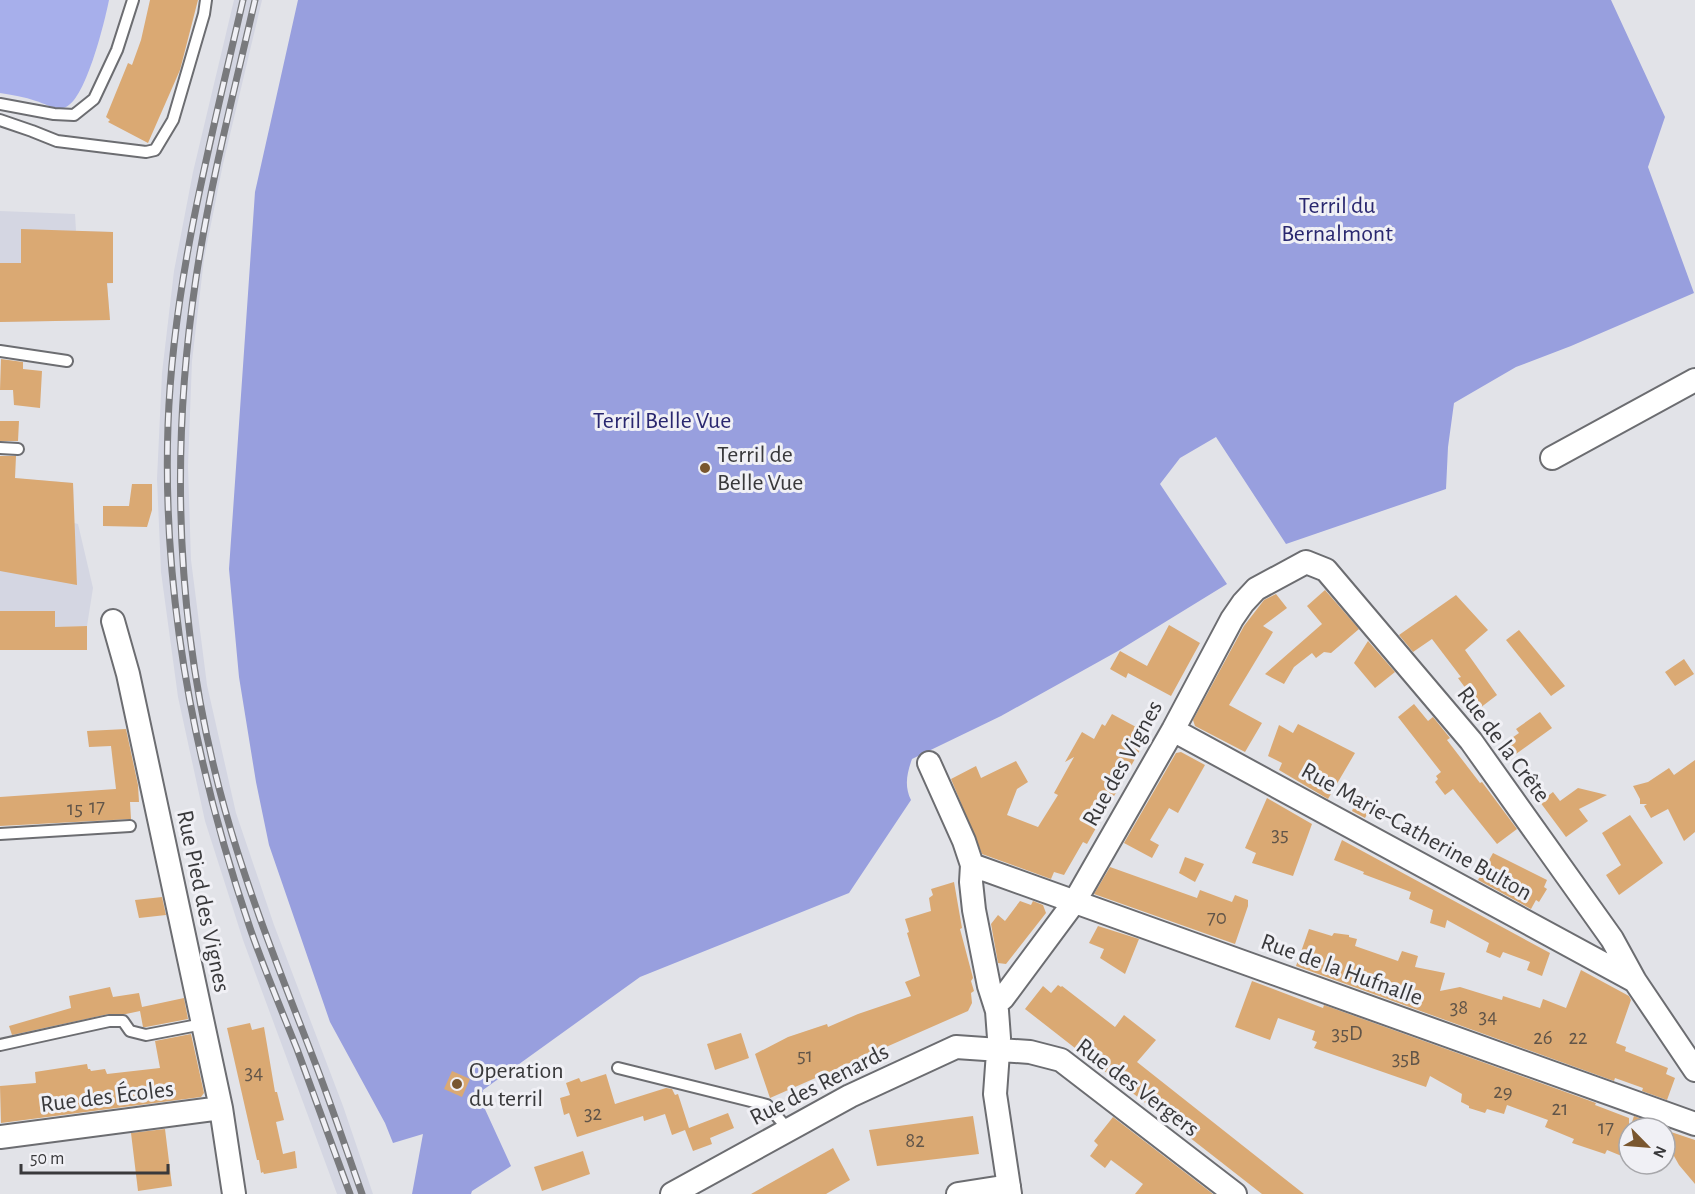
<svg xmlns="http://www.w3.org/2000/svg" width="1695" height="1194" font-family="'Alegreya Sans',sans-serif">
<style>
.built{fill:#d4d6e2}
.green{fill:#a7afeb}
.forest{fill:#989fde}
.building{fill:#daa973}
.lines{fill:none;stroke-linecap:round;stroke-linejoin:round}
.service-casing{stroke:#6c6d71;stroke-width:14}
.minor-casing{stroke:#6c6d71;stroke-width:26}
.service{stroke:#fff;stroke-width:10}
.minor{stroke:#fff;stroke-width:22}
.rail-casing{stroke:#797a7d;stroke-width:7}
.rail{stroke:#f0f0f5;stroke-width:4.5;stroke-dasharray:14;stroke-linecap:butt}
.poi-dot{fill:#79562e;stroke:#f0f0f5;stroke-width:2}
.labels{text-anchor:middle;stroke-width:6;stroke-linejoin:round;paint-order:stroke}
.number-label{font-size:21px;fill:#615549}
.park-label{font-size:24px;fill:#29276f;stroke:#f0f0f5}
.poi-label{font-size:24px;fill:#39393b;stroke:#f0f0f5;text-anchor:start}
.street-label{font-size:24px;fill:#39393b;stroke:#f0f0f5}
</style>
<rect width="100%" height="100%" fill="#e2e3e8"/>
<!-- built -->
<path class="built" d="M 234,0 L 262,0 L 223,164 L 204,259 L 192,361 L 188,466 L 191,560 L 207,685 L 236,813 L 274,925 L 343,1106 L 373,1194 L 337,1194 L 243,940 L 205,821 L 178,697 L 161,572 L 157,479 L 162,373 L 174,271 L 193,172 Z
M 0,211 L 75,214 L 76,231 L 113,232 L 113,283 L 107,284 L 110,320 L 0,322 Z
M 0,477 L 73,483 L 74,523 L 78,524 L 93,588 L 87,626 L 0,630 Z"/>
<!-- green -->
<path class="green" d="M 0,0 L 109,0 C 105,20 85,105 63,108 C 54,110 44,103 36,101 C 25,97 12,95 0,93 Z"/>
<!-- forest -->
<path class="forest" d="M 298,0 L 1611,0 L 1665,117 L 1648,167 L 1694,293 L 1571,346 L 1516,367 L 1454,403 L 1448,447 L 1446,489 L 1286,544 L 1216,437 L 1180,458 L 1160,484 L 1227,584 L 1118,651 L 1001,716 L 912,759 C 907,773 904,786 911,800 L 849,893 L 640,977 L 483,1090 L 484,1107 L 511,1166 L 472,1191 L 471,1194 L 412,1194 L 423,1134 L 393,1143 L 385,1123 L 330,1022 L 269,845 L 256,782 L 239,677 L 229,569 L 255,192 Z"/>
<!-- building -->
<path class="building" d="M 150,0 L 198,0 L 180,70 L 148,143 L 108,122 L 110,120 L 106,117 L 128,63 L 132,65 L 141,40 Z
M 21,229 L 113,232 L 113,283 L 107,283 L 110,320 L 0,322 L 0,263 L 21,263 Z
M 1,359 L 23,362 L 23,369 L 42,371 L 40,408 L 14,405 L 13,390 L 0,390 Z
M 0,421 L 19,421 L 18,441 L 0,441 Z
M 0,456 L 16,456 L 15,478 L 73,483 L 77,585 L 0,571 Z
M 132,484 L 152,484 L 152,510 L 147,527 L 103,526 L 103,506 L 129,506 Z
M 1325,590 L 1359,629 L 1331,653 L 1324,652 L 1316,658 L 1312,653 L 1294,667 L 1284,684 L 1265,674 L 1322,624 L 1307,606 Z
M 1276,594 L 1287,608 L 1263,626 L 1273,632 L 1229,705 L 1262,723 L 1245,752 L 1195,726 L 1193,720 L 1244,626 L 1264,600 Z
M 1456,595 L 1488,630 L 1465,650 L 1497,695 L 1480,708 L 1458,678 L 1461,677 L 1432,639 L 1413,652 L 1399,635 Z
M 0,611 L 55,611 L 55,627 L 87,626 L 87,650 L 0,650 Z
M 1169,625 L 1200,643 L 1171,696 L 1128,673 L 1126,678 L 1110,669 L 1120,651 L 1147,666 Z
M 1519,630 L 1565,686 L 1551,696 L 1506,640 Z
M 1368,641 L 1395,672 L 1375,688 L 1354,663 Z
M 1684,659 L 1694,674 L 1675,686 L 1665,672 Z
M 1414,704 L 1428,721 L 1433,717 L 1450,738 L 1447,740 L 1480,783 L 1482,782 L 1517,829 L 1497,844 L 1453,789 L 1445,795 L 1435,782 L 1438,779 L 1436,776 L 1441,772 L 1398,717 Z
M 1540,712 L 1552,728 L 1505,762 L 1496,749 L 1519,733 L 1516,729 Z
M 1112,714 L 1149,734 L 1087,844 L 1083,842 L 1064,875 L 1054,872 L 1051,879 L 982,854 L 951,779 L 976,766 L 981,778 L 1016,761 L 1028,782 L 1017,789 L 1007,815 L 1038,827 L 1058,795 L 1054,793 L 1074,757 L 1065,762 L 1082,732 L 1094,739 L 1102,724 L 1105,726 Z
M 1298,724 L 1355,753 L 1328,799 L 1279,770 L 1282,763 L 1268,756 L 1279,725 L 1293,733 Z
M 126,729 L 138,785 L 139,802 L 130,802 L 131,819 L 0,826 L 0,797 L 116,789 L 111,746 L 89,747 L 87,731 Z
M 1181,752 L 1205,765 L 1178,813 L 1169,808 L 1150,840 L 1159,845 L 1152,858 L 1124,843 L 1176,753 Z
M 1695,760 L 1695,832 L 1684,841 L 1668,809 L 1651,818 L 1644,806 L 1647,804 L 1640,804 L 1640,799 L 1633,786 L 1648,782 L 1669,768 L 1674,775 Z
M 1578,788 L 1607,795 L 1579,809 L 1588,821 L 1566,837 L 1540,802 L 1553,792 L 1560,801 Z
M 1359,793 L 1374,801 L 1365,818 L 1352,811 Z
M 1267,798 L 1312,824 L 1293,876 L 1252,863 L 1256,853 L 1245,848 Z
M 1630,815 L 1663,863 L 1619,895 L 1606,875 L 1621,865 L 1602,833 Z
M 1342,840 L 1550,953 L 1542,976 L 1527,970 L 1530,962 L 1503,952 L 1500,958 L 1486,952 L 1489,943 L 1447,920 L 1445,928 L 1430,923 L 1433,910 L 1409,899 L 1411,892 L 1363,874 L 1364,872 L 1334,860 Z
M 1493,853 L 1547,880 L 1544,887 L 1547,889 L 1539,902 L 1536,900 L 1531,909 L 1478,880 Z
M 1185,857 L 1204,864 L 1195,882 L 1179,873 Z
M 1110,867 L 1197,898 L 1200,890 L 1232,902 L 1235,895 L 1248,900 L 1248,906 L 1235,944 L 1094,894 Z
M 954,882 L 962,928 L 960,929 L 973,978 L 971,981 L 974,991 L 971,993 L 972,1003 L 968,1011 L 770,1098 L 755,1054 L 788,1037 L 827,1024 L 828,1027 L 858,1014 L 911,996 L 905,982 L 920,976 L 907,933 L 909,932 L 905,919 L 931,911 L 929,898 L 933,895 L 931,889 Z
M 162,897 L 166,915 L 139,918 L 135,900 Z
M 1020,901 L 1031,905 L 1033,901 L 1043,905 L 1046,913 L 1006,964 L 998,963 L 991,924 L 998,915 L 1005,921 Z
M 1098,926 L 1139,939 L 1125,974 L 1100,958 L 1104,949 L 1089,943 Z
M 1309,929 L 1332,936 L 1334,933 L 1349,935 L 1349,937 L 1357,939 L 1355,946 L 1398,961 L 1402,951 L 1418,956 L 1415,967 L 1445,973 L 1440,991 L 1460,987 L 1502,1000 L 1503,996 L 1540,1008 L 1543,999 L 1566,1008 L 1581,970 L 1629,996 L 1631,1000 L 1616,1043 L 1626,1047 L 1625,1051 L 1668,1068 L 1666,1074 L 1675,1078 L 1667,1100 L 1642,1091 L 1643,1088 L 1615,1078 L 1614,1081 L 1296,966 Z
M 1252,981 L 1323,1008 L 1324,1005 L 1596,1103 L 1595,1105 L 1629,1118 L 1629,1159 L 1607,1150 L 1605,1154 L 1572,1143 L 1574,1139 L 1545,1127 L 1548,1120 L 1507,1105 L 1504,1114 L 1487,1109 L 1485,1113 L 1469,1108 L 1469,1106 L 1461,1102 L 1462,1094 L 1430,1076 L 1426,1087 L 1314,1048 L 1317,1042 L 1312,1040 L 1315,1031 L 1278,1018 L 1270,1040 L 1235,1027 Z
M 1058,985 L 1061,987 L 1062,986 L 1115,1027 L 1124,1015 L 1156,1040 L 1137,1062 L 1304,1194 L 1262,1194 L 1025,1009 L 1043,986 L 1051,993 Z
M 110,987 L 113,997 L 139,993 L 142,1007 L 184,998 L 188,1019 L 146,1027 L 143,1027 L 140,1011 L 126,1014 L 109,1014 L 12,1035 L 9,1026 L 71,1008 L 69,996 Z
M 250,1023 L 252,1030 L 264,1027 L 275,1092 L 277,1092 L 284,1120 L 276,1122 L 283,1154 L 295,1151 L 297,1168 L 264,1174 L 263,1172 L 261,1173 L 259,1160 L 257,1160 L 227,1028 Z
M 741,1033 L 749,1058 L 715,1070 L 707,1044 Z
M 191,1034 L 204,1093 L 201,1097 L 1,1123 L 0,1086 L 36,1083 L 35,1072 L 87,1064 L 88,1069 L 90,1069 L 91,1071 L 105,1069 L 107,1074 L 160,1068 L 155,1041 Z
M 452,1071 L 470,1079 L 462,1097 L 444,1089 Z
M 606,1074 L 615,1104 L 666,1088 L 672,1089 L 675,1095 L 678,1094 L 689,1128 L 728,1113 L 734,1128 L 710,1138 L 712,1144 L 693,1151 L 685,1130 L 672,1135 L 665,1114 L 644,1121 L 643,1116 L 577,1137 L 569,1113 L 564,1115 L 560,1098 L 570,1095 L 566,1083 L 579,1078 L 581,1082 Z
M 973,1116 L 979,1154 L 877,1166 L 869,1130 Z
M 1634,1116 L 1657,1125 L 1656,1128 L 1630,1128 Z
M 1113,1117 L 1213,1194 L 1135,1194 L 1143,1184 L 1111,1160 L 1105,1168 L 1090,1156 L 1098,1145 L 1094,1141 Z
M 165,1129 L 172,1186 L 138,1191 L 131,1133 Z
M 1665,1130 L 1695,1140 L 1695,1184 L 1679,1165 L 1665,1140 Z
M 833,1148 L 850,1180 L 826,1194 L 751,1194 Z
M 583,1151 L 590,1174 L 542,1191 L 534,1167 Z"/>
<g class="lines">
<!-- service casing -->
<g class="service-casing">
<path id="service" d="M 0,104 L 54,114 L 74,115 L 94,99 L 117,50 L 133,0
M 0,120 L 32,131 L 57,141 L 146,152 L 155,150 L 173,120 L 204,14 L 206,0
M 0,351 L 67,361
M 0,448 L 18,449
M 0,834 L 130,826
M 0,1045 L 109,1021 L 123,1021 L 130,1031 L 146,1035 L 203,1024
M 618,1068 L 767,1105 L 788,1129"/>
</g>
<!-- minor casing -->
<g class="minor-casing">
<path id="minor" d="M 1552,458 L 1695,380
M 113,621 L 128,674 L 221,1108 L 234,1194
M 1173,730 L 1635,981
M 929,763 L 964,841 L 972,865 L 971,882 L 974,910 L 989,986 L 997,1011 L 999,1038 L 995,1094 L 1010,1194
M 972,865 L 1695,1124
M 995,1005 L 1003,998 L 1075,901 L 1173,730 L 1232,619 L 1243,603 L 1256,589 L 1306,562 L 1326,570 L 1471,741 L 1612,939 L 1635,981 L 1695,1070
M 0,1137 L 221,1108
M 672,1194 L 850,1096 L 956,1047 L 1030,1052 L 1061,1060 L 1235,1194
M 958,1194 L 1009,1186"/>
</g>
<!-- service -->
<use href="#service" class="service"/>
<!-- minor -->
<use href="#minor" class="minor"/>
<!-- rail casing -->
<g class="rail-casing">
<path id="rail" d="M 243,0 C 211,140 173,281 168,425 C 162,597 195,766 250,928 C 264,969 281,1009 297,1049 C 315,1097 332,1146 350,1194
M 255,0 C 234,92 210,184 196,278 C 169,458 176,635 225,810 C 249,896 282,977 314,1060 C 331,1104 346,1149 362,1194"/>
</g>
<!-- rail -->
<use href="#rail" class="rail"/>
</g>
<!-- markers -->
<g class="poi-dot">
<circle cx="705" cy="468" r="6"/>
<circle cx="457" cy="1084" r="6"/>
</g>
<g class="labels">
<!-- number labels -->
<g class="number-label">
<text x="97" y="813">17</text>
<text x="75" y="815">15</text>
<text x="1280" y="841">35</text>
<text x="1217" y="924">70</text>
<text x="1459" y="1014">38</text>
<text x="1488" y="1023">34</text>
<text x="1347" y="1040">35D</text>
<text x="1543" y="1044">26</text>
<text x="1578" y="1044">22</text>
<text x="805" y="1062">51</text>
<text x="1406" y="1065">35B</text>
<text x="254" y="1079">34</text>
<text x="1503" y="1098">29</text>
<text x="1560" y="1115">21</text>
<text x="593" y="1120">32</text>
<text x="1606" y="1134">17</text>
<text x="915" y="1147">82</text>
</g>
<!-- park labels -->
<g class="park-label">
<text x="1337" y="213">Terril du<tspan x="1337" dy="28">Bernalmont</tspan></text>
<text x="662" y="428">Terril Belle Vue</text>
</g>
<!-- poi labels -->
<g class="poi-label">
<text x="717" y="462">Terril de<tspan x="717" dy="28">Belle Vue</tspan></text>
<text x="469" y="1078">Operation<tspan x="469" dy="28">du terril</tspan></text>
</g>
<!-- street labels -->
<g class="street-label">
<text transform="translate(1504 744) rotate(53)" y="8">Rue de la Crête</text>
<text transform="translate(1122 763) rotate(-61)" y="8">Rue des Vignes</text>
<text transform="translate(1417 831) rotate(29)" y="8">Rue Marie-Catherine Bulton</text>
<text transform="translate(204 901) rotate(78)" y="8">Rue Pied des Vignes</text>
<text transform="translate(1342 969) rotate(20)" y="8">Rue de la Hufnalle</text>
<text transform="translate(819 1084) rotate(-27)" y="8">Rue des Renards</text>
<text transform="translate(1138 1087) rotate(37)" y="8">Rue des Vergers</text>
<text transform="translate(107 1096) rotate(-7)" y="8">Rue des Écoles</text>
</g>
</g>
<!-- north arrow -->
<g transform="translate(1647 1146) rotate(115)"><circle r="28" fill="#f0f0f5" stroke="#a7a7ab" stroke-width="1.5"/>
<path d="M0-4.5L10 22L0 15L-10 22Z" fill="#79562e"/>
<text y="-9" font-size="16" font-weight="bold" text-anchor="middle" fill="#39393b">N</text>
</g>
<!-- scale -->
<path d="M21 1164v9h147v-9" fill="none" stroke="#39393b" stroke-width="3"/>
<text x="30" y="1164" font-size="18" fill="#39393b" stroke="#f0f0f5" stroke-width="4.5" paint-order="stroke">50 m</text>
</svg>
